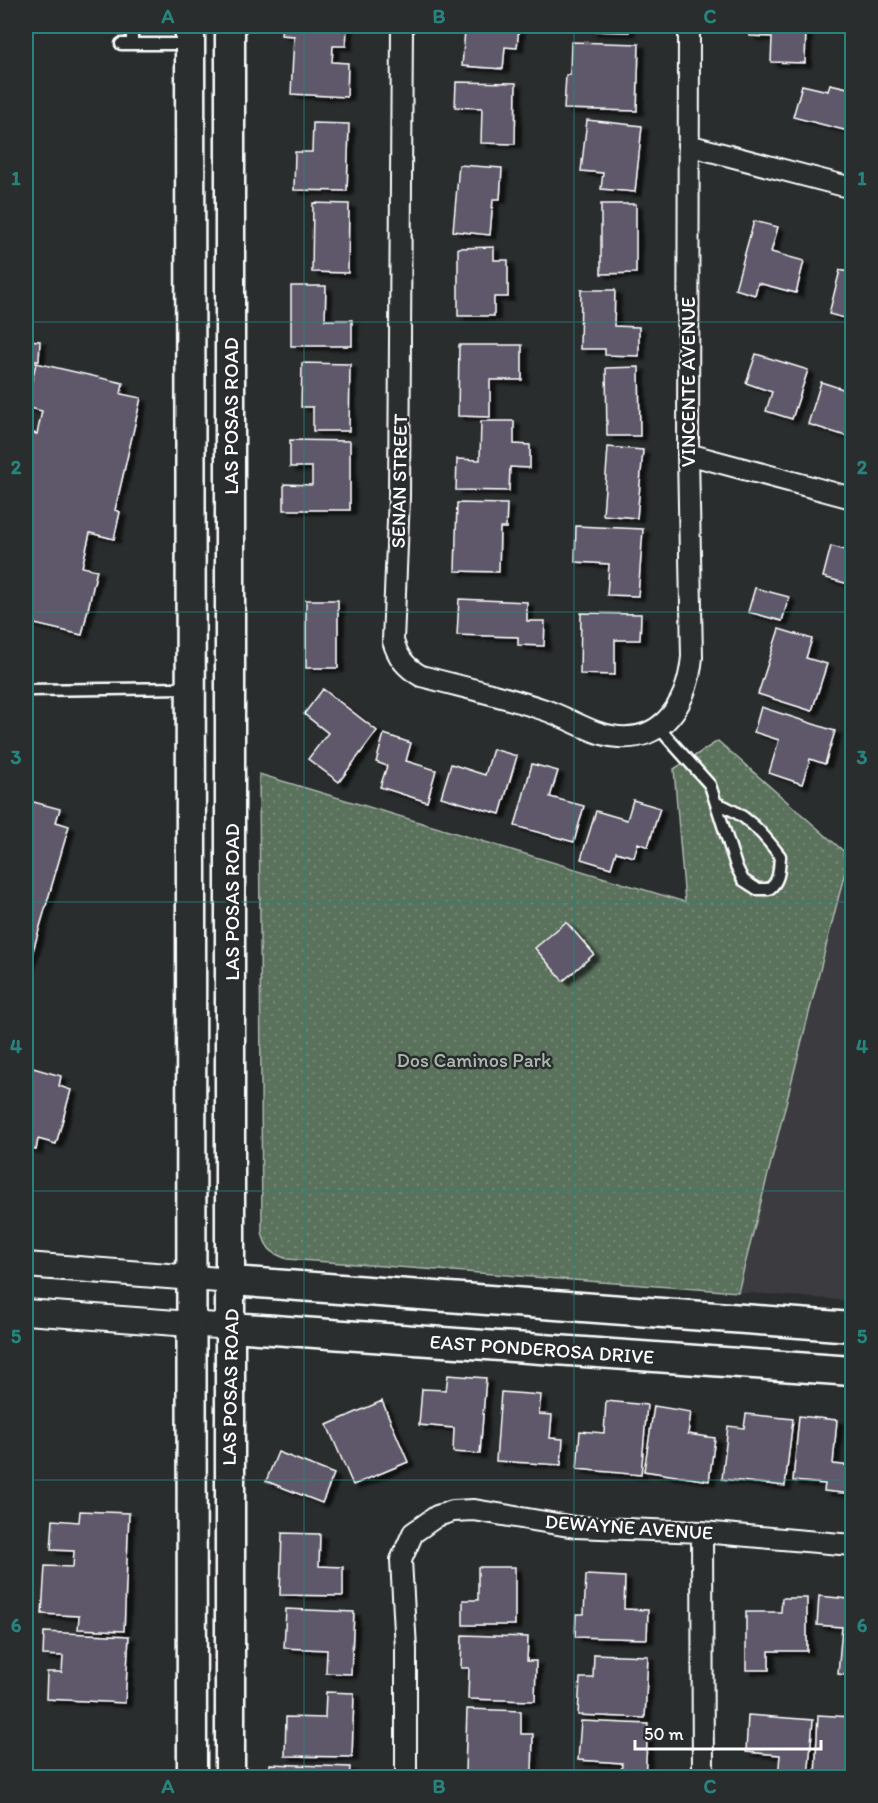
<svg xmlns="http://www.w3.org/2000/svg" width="878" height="1803" font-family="Itim,sans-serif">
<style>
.built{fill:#3a3a40}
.park{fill:url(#park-dots);stroke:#acb8ae;stroke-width:1.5}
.building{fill:#5e596b;stroke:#fff;stroke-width:1.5;filter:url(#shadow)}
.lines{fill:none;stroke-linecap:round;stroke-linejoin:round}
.service-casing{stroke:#fff;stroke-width:15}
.minor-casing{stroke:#fff;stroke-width:24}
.tertiary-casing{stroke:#fff;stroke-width:28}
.secondary-casing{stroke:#fff;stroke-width:33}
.service{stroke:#2a2d2e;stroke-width:10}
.minor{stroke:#2a2d2e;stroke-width:20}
.tertiary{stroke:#2a2d2e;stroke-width:24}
.secondary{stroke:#2a2d2e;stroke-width:28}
.grid{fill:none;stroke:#27847c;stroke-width:1.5;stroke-opacity:0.55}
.labels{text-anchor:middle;stroke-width:5;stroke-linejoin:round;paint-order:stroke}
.street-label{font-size:20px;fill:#fff;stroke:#2a2d2e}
.park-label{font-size:20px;fill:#acb8ae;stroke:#2a2d2e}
.neatline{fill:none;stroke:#27847c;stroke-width:2}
.grid-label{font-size:20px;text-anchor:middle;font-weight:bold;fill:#27847c}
</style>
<defs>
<pattern id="park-dots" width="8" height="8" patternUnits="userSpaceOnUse" patternTransform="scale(1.5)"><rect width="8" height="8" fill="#5a715c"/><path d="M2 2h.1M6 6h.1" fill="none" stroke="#738674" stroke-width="1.8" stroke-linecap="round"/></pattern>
<filter id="shadow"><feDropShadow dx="6" dy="4" stdDeviation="1.5" flood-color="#0009"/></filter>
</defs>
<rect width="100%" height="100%" fill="#2a2d2e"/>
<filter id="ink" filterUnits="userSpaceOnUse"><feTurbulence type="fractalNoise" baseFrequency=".0167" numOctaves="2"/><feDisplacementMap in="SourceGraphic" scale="12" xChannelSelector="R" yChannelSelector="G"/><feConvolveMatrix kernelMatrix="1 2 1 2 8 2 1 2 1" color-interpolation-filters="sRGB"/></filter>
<g filter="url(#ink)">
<!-- built -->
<path class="built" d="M 852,836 L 852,1301 L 738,1292 L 849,856 Z"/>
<!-- park -->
<path class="park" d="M 718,741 L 849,856 L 738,1292 L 287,1259 C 271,1253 265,1248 262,1231 L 259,774 L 685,902 L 674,769 Z"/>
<!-- building -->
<path class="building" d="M 282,26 L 347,26 L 346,46 L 333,46 L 332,62 L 348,63 L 347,97 L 291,94 L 294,36 L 281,35 Z
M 453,26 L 519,26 L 517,48 L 505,47 L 503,69 L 462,66 L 465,30 L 453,29 Z
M 590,26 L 629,26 L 629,32 L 590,31 Z
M 750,26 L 806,26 L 805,63 L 771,62 L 772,37 L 750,36 Z
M 571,42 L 639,44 L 637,111 L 564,109 L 566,75 L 570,75 Z
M 851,75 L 852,132 L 793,117 L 802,85 L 828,91 L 830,84 L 848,88 Z
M 456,82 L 516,83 L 515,144 L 481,143 L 482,108 L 455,107 Z
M 587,120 L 642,126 L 635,192 L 601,189 L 603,173 L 581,171 Z
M 313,123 L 349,124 L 347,191 L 294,190 L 295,152 L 312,152 Z
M 459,165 L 502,168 L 500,199 L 493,199 L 490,235 L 453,231 Z
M 313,203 L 349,204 L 348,273 L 312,272 Z
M 601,204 L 636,204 L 636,273 L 601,274 Z
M 754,221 L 778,227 L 771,252 L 804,261 L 796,293 L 758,283 L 755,295 L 735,289 Z
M 494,247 L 494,260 L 508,260 L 508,297 L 494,297 L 494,316 L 458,316 L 458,248 Z
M 840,270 L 852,273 L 852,320 L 829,314 Z
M 291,286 L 326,286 L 325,320 L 352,320 L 352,346 L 291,346 Z
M 581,290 L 615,290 L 614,326 L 639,327 L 639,356 L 605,355 L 605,349 L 580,349 Z
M 26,340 L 40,341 L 39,361 L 26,361 Z
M 459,345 L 522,345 L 522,380 L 490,380 L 490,417 L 458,416 Z
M 756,354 L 808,370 L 792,419 L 766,411 L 772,392 L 746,383 Z
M 36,363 L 123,383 L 121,394 L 141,398 L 115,510 L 120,512 L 114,539 L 90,533 L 82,567 L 97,570 L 82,635 L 26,622 L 26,431 L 37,434 L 42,411 L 26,407 Z
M 302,363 L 350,364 L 349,431 L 313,431 L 313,407 L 301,407 Z
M 639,367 L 640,436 L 607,436 L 606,368 Z
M 821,382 L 852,392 L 852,438 L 808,424 Z
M 481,421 L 514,421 L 514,444 L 530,445 L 530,468 L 510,467 L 509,491 L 456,490 L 457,459 L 480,460 Z
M 290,440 L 350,441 L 350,510 L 284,510 L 284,484 L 312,485 L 312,467 L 290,467 Z
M 608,447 L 643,450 L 637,518 L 603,515 Z
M 457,503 L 507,504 L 506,528 L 500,528 L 499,572 L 455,571 Z
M 576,526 L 643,529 L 638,596 L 607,595 L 609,564 L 575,562 Z
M 831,546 L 852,552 L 852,585 L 823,577 Z
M 755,588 L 789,597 L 782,621 L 748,612 Z
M 459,599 L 527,602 L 527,621 L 545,621 L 544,646 L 518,645 L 518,637 L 457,635 Z
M 306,600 L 338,600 L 338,668 L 306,668 Z
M 581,613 L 641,614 L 640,640 L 615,640 L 615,675 L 580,674 Z
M 779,629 L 812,639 L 806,658 L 827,664 L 812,711 L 758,694 Z
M 323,689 L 377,731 L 339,782 L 308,759 L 328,733 L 304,714 Z
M 761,707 L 835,731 L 825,764 L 810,759 L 802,784 L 769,773 L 779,740 L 754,732 Z
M 384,734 L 411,743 L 406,761 L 436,770 L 427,802 L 380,787 L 387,766 L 376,762 Z
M 493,749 L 517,756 L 500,814 L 441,797 L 451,764 L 485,775 Z
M 532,764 L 558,771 L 550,797 L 584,806 L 574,842 L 515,826 Z
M 26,800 L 60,809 L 56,822 L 69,826 L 26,975 Z
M 633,800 L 660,808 L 648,847 L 638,843 L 634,857 L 616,852 L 611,868 L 581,859 L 596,811 L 627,820 Z
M 566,922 L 594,954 L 563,981 L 535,948 Z
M 26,1066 L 61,1076 L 59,1086 L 71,1090 L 56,1144 L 38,1139 L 36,1150 L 26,1147 Z
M 448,1375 L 486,1378 L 480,1454 L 453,1452 L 454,1428 L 419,1425 L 422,1389 L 446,1390 Z
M 501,1392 L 541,1395 L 539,1414 L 552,1415 L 550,1438 L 563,1439 L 561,1465 L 496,1461 Z
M 382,1401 L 408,1462 L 353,1485 L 327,1425 Z
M 606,1401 L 647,1405 L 641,1475 L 577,1469 L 580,1431 L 604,1433 Z
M 654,1406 L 691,1412 L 688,1434 L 715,1438 L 709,1481 L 644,1471 Z
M 746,1414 L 793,1419 L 785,1486 L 722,1479 L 728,1426 L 744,1428 Z
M 799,1416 L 837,1420 L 833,1464 L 852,1466 L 852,1494 L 824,1491 L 825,1484 L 793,1481 Z
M 278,1452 L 334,1474 L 322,1503 L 266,1481 Z
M 80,1511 L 129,1513 L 124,1631 L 78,1629 L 79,1616 L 42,1614 L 45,1566 L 73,1567 L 74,1551 L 51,1550 L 53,1520 L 79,1522 Z
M 282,1533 L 320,1534 L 319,1566 L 343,1567 L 343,1596 L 280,1595 Z
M 478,1567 L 515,1567 L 515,1625 L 463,1625 L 463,1600 L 478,1600 Z
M 586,1575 L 625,1577 L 624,1609 L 648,1610 L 647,1639 L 575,1637 L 576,1614 L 584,1614 Z
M 819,1596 L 849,1599 L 849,1605 L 852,1605 L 852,1676 L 838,1674 L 842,1627 L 817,1625 Z
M 782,1598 L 807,1598 L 807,1651 L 769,1651 L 769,1670 L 746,1670 L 746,1612 L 781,1612 Z
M 286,1609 L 354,1612 L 351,1674 L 326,1673 L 327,1650 L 284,1648 Z
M 44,1632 L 129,1636 L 125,1703 L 46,1699 L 47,1672 L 62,1672 L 63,1656 L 43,1655 Z
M 462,1635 L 528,1637 L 527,1661 L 536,1661 L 535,1701 L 468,1699 L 469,1668 L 461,1668 Z
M 594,1654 L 648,1656 L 645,1718 L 578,1715 L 580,1678 L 593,1678 Z
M 326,1692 L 354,1693 L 352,1757 L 285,1756 L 286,1717 L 325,1718 Z
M 467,1709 L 521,1711 L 521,1734 L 533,1734 L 532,1774 L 465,1772 Z
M 748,1715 L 813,1720 L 808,1778 L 778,1778 L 780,1755 L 746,1752 Z
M 818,1715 L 852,1717 L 852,1778 L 815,1778 Z
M 581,1721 L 648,1724 L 645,1778 L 621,1778 L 622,1763 L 578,1760 Z
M 270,1764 L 350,1767 L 349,1778 L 270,1778 Z"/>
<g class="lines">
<!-- service casing -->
<g class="service-casing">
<path id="service" d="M 132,43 L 132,26
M 121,44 L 190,44
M 26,690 L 189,688
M 658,727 L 710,785 L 736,866 L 743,880 L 757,889 L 769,889 C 780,881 779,869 780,856 C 762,832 745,813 716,803"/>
</g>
<!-- minor casing -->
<g class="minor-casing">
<path id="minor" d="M 402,26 L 399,497 L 393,641 C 398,657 405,667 421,676 C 462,687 504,696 545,710 C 563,716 581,727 599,733 C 657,751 687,709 692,657 L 688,454 L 689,26
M 688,145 L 852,188
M 688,454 L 852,498
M 702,1532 L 703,1778
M 406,1778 L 406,1649 L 401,1560 L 413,1533 L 437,1516 L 453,1511 L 474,1510 L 575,1527 L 702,1532 L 852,1545"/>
</g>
<!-- tertiary casing -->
<g class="tertiary-casing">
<path id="tertiary" d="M 26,1265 L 232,1281
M 26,1312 L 231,1327"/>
</g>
<!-- secondary casing -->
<g class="secondary-casing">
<path id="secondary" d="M 190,26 L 192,1778
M 230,26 L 230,1778
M 232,1281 L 852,1327
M 231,1327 L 852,1371"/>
</g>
<!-- service -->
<use href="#service" class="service"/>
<!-- minor -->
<use href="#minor" class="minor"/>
<!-- tertiary -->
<use href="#tertiary" class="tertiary"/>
<!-- secondary -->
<use href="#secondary" class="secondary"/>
</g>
</g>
<!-- grid -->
<path class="grid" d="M 304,26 L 304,1778M 574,26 L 574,1778M 26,322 L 852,322M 26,612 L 852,612M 26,902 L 852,902M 26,1191 L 852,1191M 26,1480 L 852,1480"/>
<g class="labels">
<!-- street labels -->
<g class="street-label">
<text transform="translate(688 382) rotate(-90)" y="7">VINCENTE AVENUE</text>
<text transform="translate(231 416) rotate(-90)" y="7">LAS POSAS ROAD</text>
<text transform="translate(399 481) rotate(-89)" y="7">SENAN STREET</text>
<text transform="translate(232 902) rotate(-90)" y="7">LAS POSAS ROAD</text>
<text transform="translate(542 1349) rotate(4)" y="7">EAST PONDEROSA DRIVE</text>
<text transform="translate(230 1387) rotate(-89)" y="7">LAS POSAS ROAD</text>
<text transform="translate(629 1527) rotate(4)" y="7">DEWAYNE AVENUE</text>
</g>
<!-- park labels -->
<g class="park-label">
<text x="474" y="1067">Dos Caminos Park</text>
</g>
</g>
<!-- margin -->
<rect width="878" height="1803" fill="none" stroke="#2a2d2e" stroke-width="66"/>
<!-- scale -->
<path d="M635 1740v9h186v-9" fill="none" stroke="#ffffff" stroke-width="3"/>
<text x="644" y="1740" font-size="18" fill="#ffffff" stroke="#2a2d2e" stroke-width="4.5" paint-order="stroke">50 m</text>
<rect x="33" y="33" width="812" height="1737" class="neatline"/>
<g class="grid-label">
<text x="168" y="23">A</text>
<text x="439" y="23">B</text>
<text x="710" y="23">C</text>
<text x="16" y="185">1</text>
<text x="862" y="185">1</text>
<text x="16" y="474">2</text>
<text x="862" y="474">2</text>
<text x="16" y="764">3</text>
<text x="862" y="764">3</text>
<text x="16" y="1053">4</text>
<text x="862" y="1053">4</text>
<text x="16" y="1343">5</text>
<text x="862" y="1343">5</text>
<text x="16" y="1632">6</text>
<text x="862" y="1632">6</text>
<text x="168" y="1793">A</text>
<text x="439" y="1793">B</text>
<text x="710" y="1793">C</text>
</g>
</svg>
